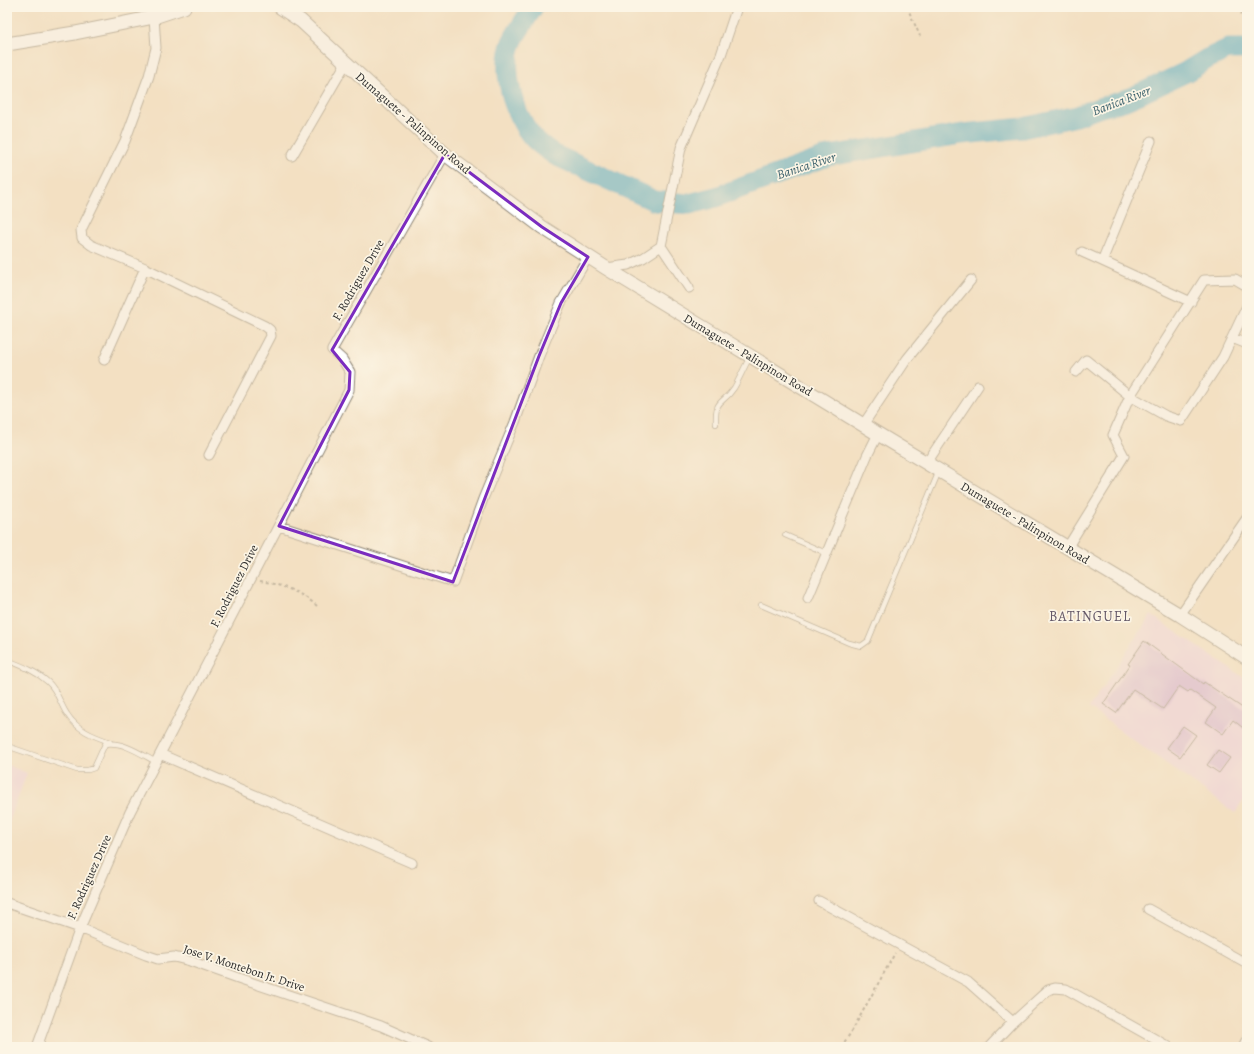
<svg xmlns="http://www.w3.org/2000/svg" width="1254" height="1054" font-family="Alegreya,serif">
<style>
.built{fill:#efd0e7}
.lines{fill:none;stroke-linecap:round;stroke-linejoin:round}
.river{stroke:#4aabc9;stroke-width:21}
.building{fill:#d5b0dc}
.service-casing{stroke:#8f8676;stroke-width:6}
.minor-casing{stroke:#8f8676;stroke-width:11}
.tertiary-casing{stroke:#8f8676;stroke-width:13}
.secondary-casing{stroke:#8f8676;stroke-width:15}
.path{stroke:#8f8676;stroke-width:2;stroke-dasharray:3 3;stroke-linecap:butt}
.service{stroke:#fff;stroke-width:4.5}
.minor{stroke:#fff;stroke-width:9}
.tertiary{stroke:#fff;stroke-width:11}
.secondary{stroke:#fff;stroke-width:13}
.marked{fill:none;stroke:#7b2cbf;stroke-width:3;stroke-linejoin:round}
.labels{text-anchor:middle;stroke-width:3.5;stroke-linejoin:round;paint-order:stroke}
.street-label{font-size:12px;fill:#2b2b2b;stroke:#fcf5e5}
.water-label{font-size:13px;font-style:italic;fill:#375e6a;stroke:#fcf5e5}
.quarter-label{font-size:14px;letter-spacing:1px;fill:#665a69;stroke:#fcf5e5}
</style>
<rect width="100%" height="100%" fill="#fcf5e5"/>
<filter id="ink" filterUnits="userSpaceOnUse"><feTurbulence type="fractalNoise" baseFrequency=".025" numOctaves="2"/><feDisplacementMap in="SourceGraphic" scale="8" xChannelSelector="R" yChannelSelector="G"/><feConvolveMatrix kernelMatrix="1 2 1 2 8 2 1 2 1" color-interpolation-filters="sRGB"/></filter>
<filter id="wash" filterUnits="userSpaceOnUse"><feTurbulence type="fractalNoise" baseFrequency=".012" numOctaves="4" result="noise"/><feDisplacementMap in="SourceGraphic" scale="16" xChannelSelector="R" yChannelSelector="G"/><feGaussianBlur stdDeviation="0.9" result="paint"/><feColorMatrix in="noise" values="0 0 0 0 0 0 0 0 0 0 0 0 0 0 0 0 0 1.4 0 .05"/><feComposite in="paint" operator="in"/></filter>
<g filter="url(#wash)">
<rect width="100%" height="100%" fill="#f3e0c2"/>
<!-- built -->
<path class="built" d="M 1151,615 L 1247,680 L 1247,796 L 1235,813 L 1089,708 Z
M 7,765 L 27,773 L 7,828 Z"/>
<g class="lines">
<!-- river -->
<path class="river" d="M 533,7 C 526,19 518,30 512,42 C 501,69 513,113 531,135 C 538,144 546,149 555,155 L 655,201 L 689,204 L 716,197 L 828,156 L 962,134 L 1023,128 L 1077,116 L 1098,108 L 1123,101 L 1144,92 L 1186,72 L 1207,59 L 1228,49 L 1247,49"/>
</g>
<g id="blocks">
<!-- building -->
<path class="building" d="M 1144,641 L 1203,684 L 1204,682 L 1247,711 L 1247,731 L 1233,720 L 1223,734 L 1206,722 L 1216,708 L 1190,690 L 1188,692 L 1179,686 L 1163,709 L 1133,689 L 1116,713 L 1103,704 L 1130,665 L 1128,664 Z
M 1183,726 L 1196,735 L 1180,757 L 1167,748 Z
M 1218,750 L 1230,758 L 1219,773 L 1207,765 Z"/>
</g>
</g>
<g filter="url(#ink)">
<use href="#blocks" fill-opacity="0" stroke="#8f8676" stroke-width="1"/>
<g class="lines">
<!-- service casing -->
<g class="service-casing">
<path id="service" d="M 716,424 C 715,397 722,406 734,388 C 740,378 744,367 750,357
M 785,535 L 826,553
M 761,605 L 849,643 L 861,646 L 868,641 L 939,471
M 7,660 C 22,666 36,671 48,682 C 58,691 60,704 67,714 C 77,730 93,736 110,742
M 7,746 L 77,770 L 88,770 L 94,768 L 105,744 C 123,741 141,754 156,762"/>
</g>
<!-- minor casing -->
<g class="minor-casing">
<path id="minor" d="M 154,17 L 156,48 L 149,76 L 125,141 L 81,230 L 82,238 L 91,245 L 145,268 L 265,326 L 270,330 L 271,336 L 209,455
M 1151,141 L 1102,261 L 1191,302
M 292,156 L 346,63
M 1082,252 L 1102,261
M 606,268 L 628,265 L 643,258 L 661,246
M 689,288 L 661,246 L 681,148 L 721,55 L 737,7
M 1232,338 L 1247,344
M 104,360 L 145,268
M 1076,372 L 1086,360 L 1130,396 L 1166,416 L 1181,421 L 1223,357 L 1247,306
M 863,425 L 907,359 L 971,280
M 926,464 L 978,386
M 279,526 L 453,582 L 483,499 L 515,422 L 539,356 L 561,303 L 588,257
M 1067,548 L 1124,456 L 1113,435 L 1130,396 L 1204,280 L 1235,279 L 1247,286
M 808,598 L 867,456 L 878,434
M 1180,615 L 1247,518
M 160,754 L 412,863
M 819,901 L 968,982 L 1013,1022 L 1048,990 L 1055,988 L 1066,989 L 1169,1047
M 7,903 L 80,928 L 146,955 L 158,959 L 174,957 L 190,961 L 241,979 L 381,1026 L 428,1047
M 1148,909 L 1247,964
M 37,1047 L 80,928 L 130,812 L 349,390 L 350,372 L 342,359 L 332,350 L 445,154
M 989,1047 L 1013,1022"/>
</g>
<!-- tertiary casing -->
<g class="tertiary-casing">
<path id="tertiary" d="M 1244,1047 L 1247,1041"/>
</g>
<!-- secondary casing -->
<g class="secondary-casing">
<path id="secondary" d="M 280,7 L 301,21 L 445,154 L 542,227 L 606,268 L 878,434 L 1180,615 L 1247,658
M 7,44 L 75,33 L 154,17 L 184,7"/>
</g>
<!-- path -->
<path class="path" d="M 907,7 L 920,36
M 1240,7 L 1242,16 L 1247,20
M 260,581 C 280,584 303,593 317,606
M 841,1047 L 852,1031 L 895,953"/>
<!-- service -->
<use href="#service" class="service"/>
<!-- minor -->
<use href="#minor" class="minor"/>
<!-- tertiary -->
<use href="#tertiary" class="tertiary"/>
<!-- secondary -->
<use href="#secondary" class="secondary"/>
</g>
</g>
<!-- marked area -->
<path d="M0 0H1254V1054H0ZM 445,154 L 542,227 L 588,257 L 561,303 L 539,356 L 453,582 L 279,526 L 349,390 L 350,372 L 332,350 Z" fill="#f3e0c2" fill-opacity=".55" fill-rule="evenodd"/>
<path class="marked" d="M 445,154 L 542,227 L 588,257 L 561,303 L 539,356 L 453,582 L 279,526 L 349,390 L 350,372 L 332,350 Z"/>
<g class="labels">
<!-- street labels -->
<g class="street-label">
<text transform="translate(413 123) rotate(41)" y="4">Dumaguete - Palinpinon Road</text>
<text transform="translate(358 280) rotate(-60)" y="4">F. Rodriguez Drive</text>
<text transform="translate(748 355) rotate(31)" y="4">Dumaguete - Palinpinon Road</text>
<text transform="translate(1025 523) rotate(31)" y="4">Dumaguete - Palinpinon Road</text>
<text transform="translate(234 586) rotate(-63)" y="4">F. Rodriguez Drive</text>
<text transform="translate(89 877) rotate(-66)" y="4">F. Rodriguez Drive</text>
<text transform="translate(244 968) rotate(18)" y="4">Jose V. Montebon Jr. Drive</text>
</g>
<!-- water labels -->
<g class="water-label">
<text transform="translate(1121 100) rotate(-21)" y="5">Banica River</text>
<text transform="translate(806 165) rotate(-18)" y="5">Banica River</text>
</g>
<!-- quarter labels -->
<g class="quarter-label">
<text x="1090" y="621">BATINGUEL</text>
</g>
</g>
<!-- margin -->
<rect width="1254" height="1054" fill="none" stroke="#fcf5e5" stroke-width="24"/>
</svg>
